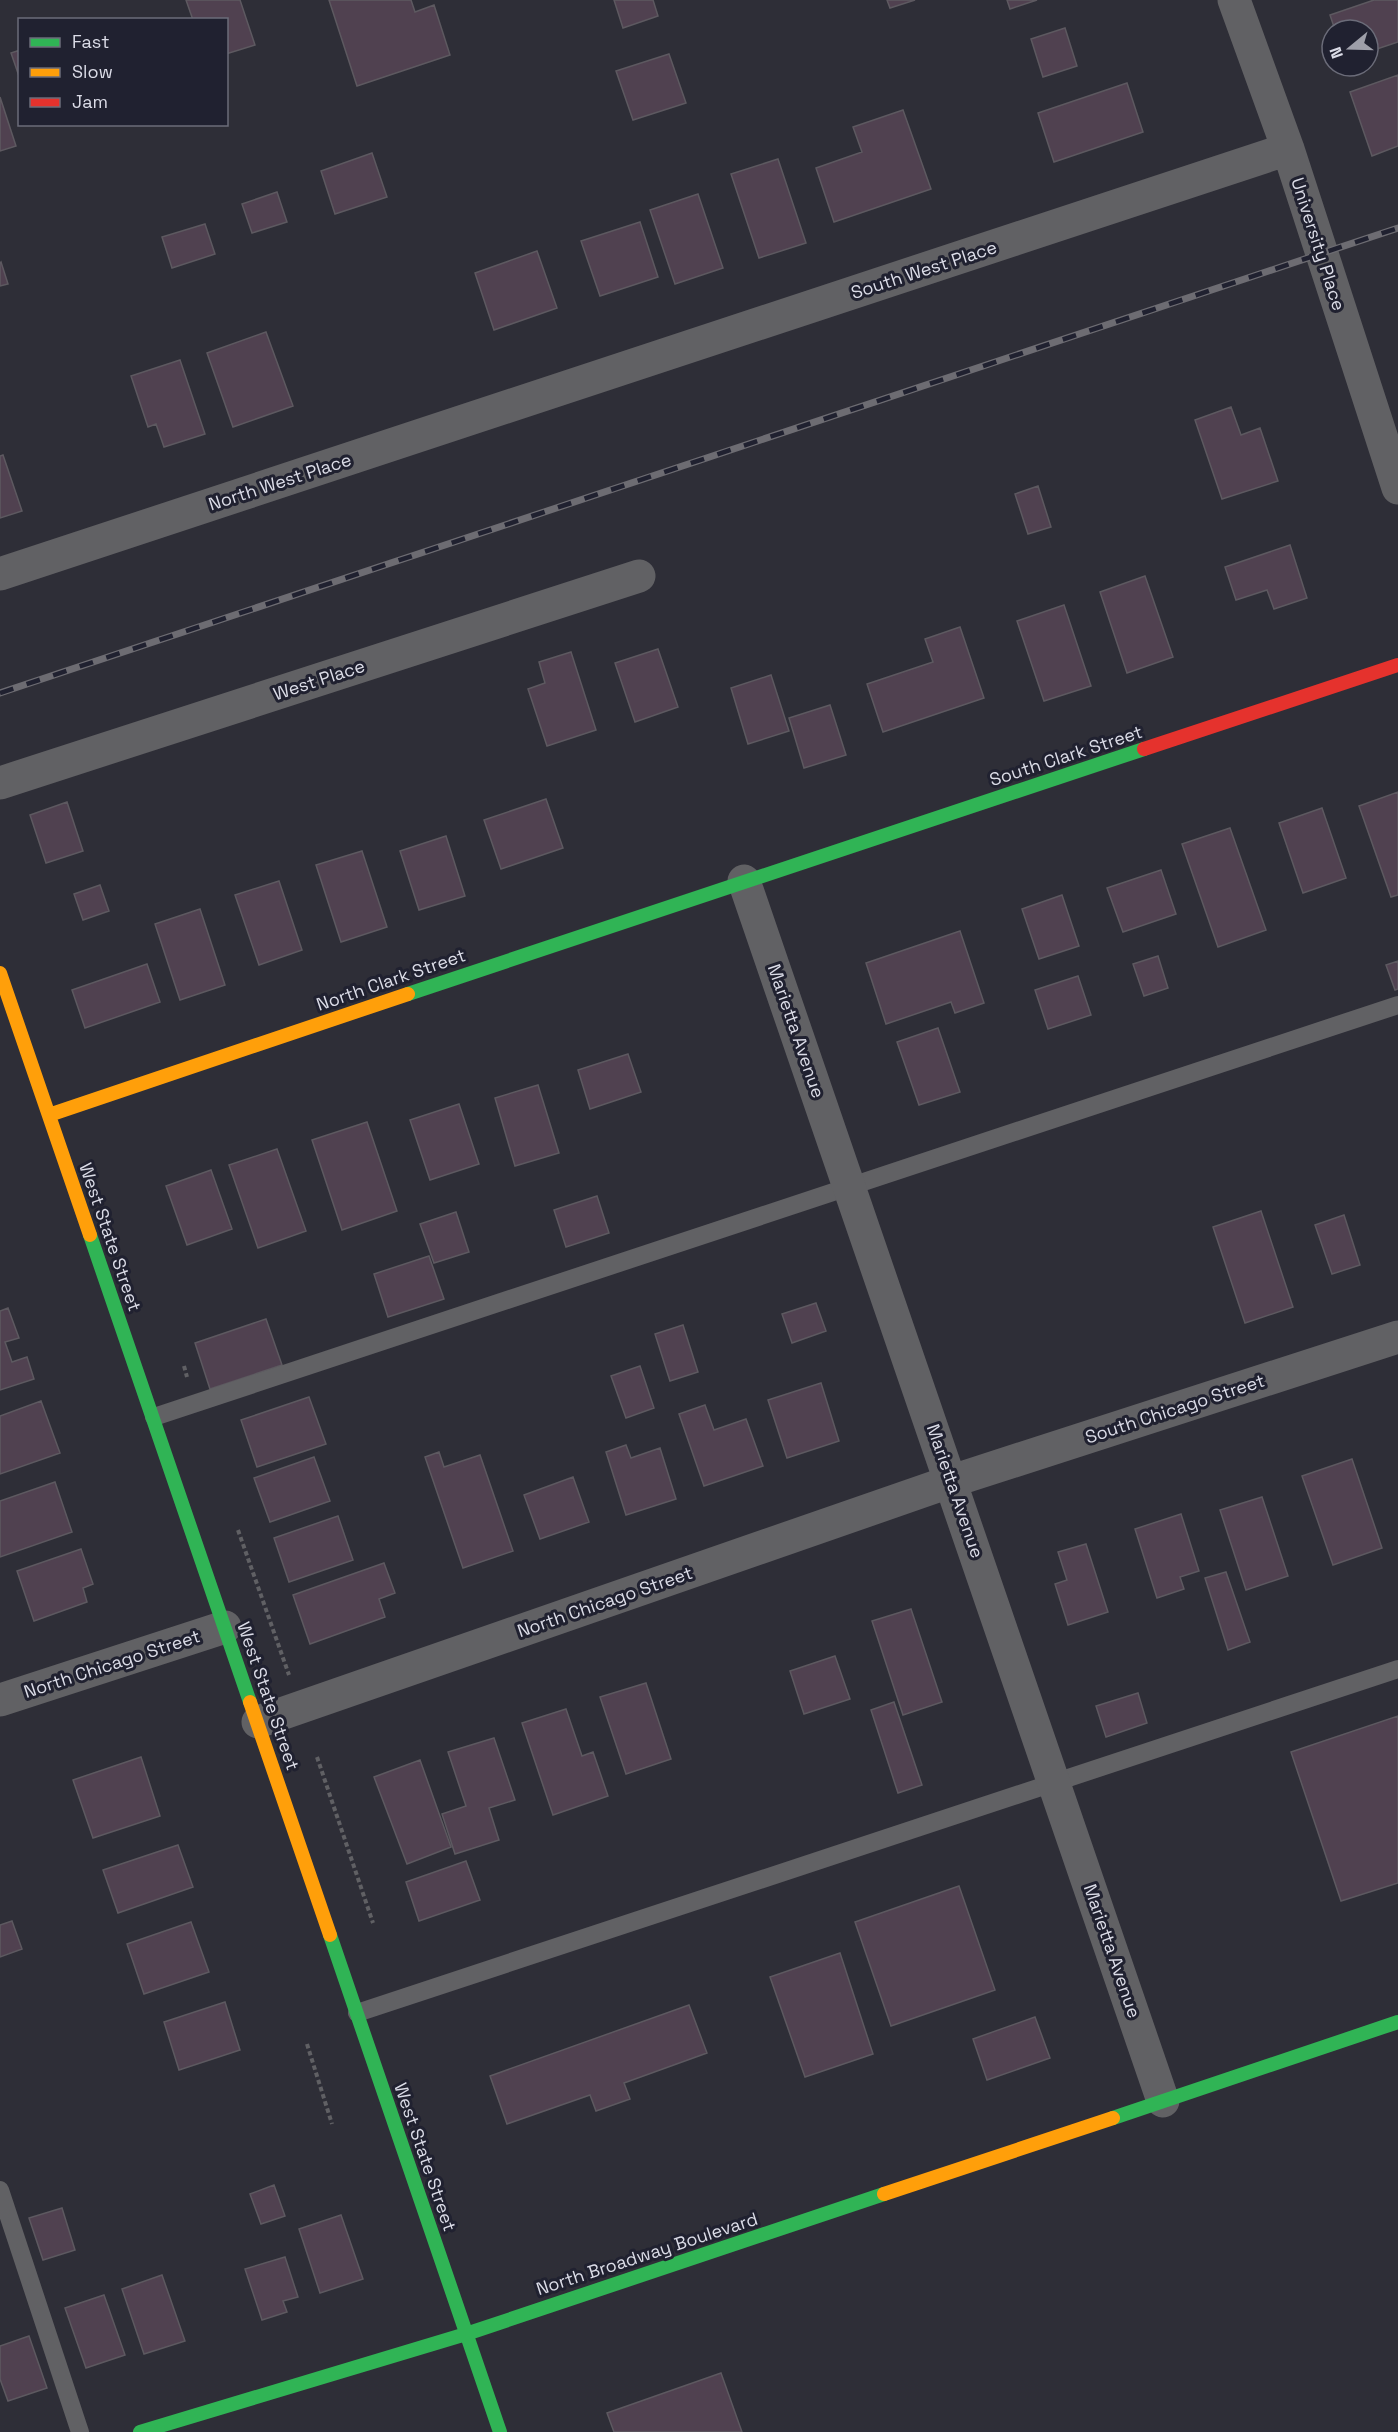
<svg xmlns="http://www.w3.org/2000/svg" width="1398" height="2432" font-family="'Space Grotesk',sans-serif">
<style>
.building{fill:#504150;stroke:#5d5960;stroke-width:1.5}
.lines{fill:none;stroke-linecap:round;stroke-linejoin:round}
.path{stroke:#606064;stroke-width:4;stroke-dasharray:4.5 3;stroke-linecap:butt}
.lane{stroke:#616164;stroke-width:18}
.street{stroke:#616164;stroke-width:33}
.fast{stroke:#30b455;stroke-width:14}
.slow{stroke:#ff9f0a;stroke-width:14}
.jam{stroke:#e5322d;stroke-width:14}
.rail-casing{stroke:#6d6c72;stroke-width:7}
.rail{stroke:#202130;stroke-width:4.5;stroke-dasharray:14;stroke-linecap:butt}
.labels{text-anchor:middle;stroke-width:6;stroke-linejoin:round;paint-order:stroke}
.street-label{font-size:18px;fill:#dbdce7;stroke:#202130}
</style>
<rect width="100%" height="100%" fill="#2e2e37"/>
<!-- building -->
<path class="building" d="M 186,0 L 240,0 L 255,45 L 226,54 L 226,20 L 193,20 Z
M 329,0 L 411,0 L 415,12 L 434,5 L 450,55 L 357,86 Z
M 614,0 L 653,0 L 658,16 L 623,28 Z
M 887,0 L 915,0 L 890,8 Z
M 1007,0 L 1037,0 L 1010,9 Z
M 1374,0 L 1398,0 L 1398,42 L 1368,52 L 1368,30 L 1335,30 L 1330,15 Z
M 1065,28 L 1077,66 L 1043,77 L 1031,39 Z
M 20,50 L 20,79 L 11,53 Z
M 669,54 L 686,103 L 633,120 L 616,71 Z
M 1398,75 L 1398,146 L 1372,156 L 1350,92 Z
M 1127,83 L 1143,132 L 1054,162 L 1038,113 Z
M 0,97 L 16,146 L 0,151 Z
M 903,110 L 931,189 L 834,222 L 816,168 L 862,152 L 853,127 Z
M 372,153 L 387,197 L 335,214 L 321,171 Z
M 778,159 L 806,243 L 759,258 L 731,174 Z
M 277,192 L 287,222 L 252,233 L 242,204 Z
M 698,194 L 723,268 L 675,284 L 650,210 Z
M 640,222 L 658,277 L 600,296 L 581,241 Z
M 205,224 L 215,254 L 172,268 L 162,237 Z
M 537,251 L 557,308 L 494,330 L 475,273 Z
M 1,262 L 8,284 L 0,286 L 0,263 Z
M 266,332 L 293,406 L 233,427 L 207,353 Z
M 180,360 L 205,434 L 164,447 L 156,424 L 148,427 L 131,376 Z
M 1231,407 L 1241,435 L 1260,428 L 1278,481 L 1222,499 L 1195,420 Z
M 3,455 L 22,511 L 0,518 L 0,456 Z
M 1038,486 L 1051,527 L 1028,534 L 1015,494 Z
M 1290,545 L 1307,598 L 1274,609 L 1267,590 L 1236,600 L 1225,567 Z
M 1145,576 L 1173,657 L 1127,673 L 1100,592 Z
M 1064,605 L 1091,686 L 1044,701 L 1017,621 Z
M 960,627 L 984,698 L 883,732 L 867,684 L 933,662 L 925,639 Z
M 658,649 L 678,707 L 635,722 L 615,663 Z
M 571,652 L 596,730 L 547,746 L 528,689 L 545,683 L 539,662 Z
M 771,675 L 789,731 L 748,744 L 731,688 Z
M 830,705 L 846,755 L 804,768 L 789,718 Z
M 1398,792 L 1398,895 L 1391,897 L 1359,806 Z
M 546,799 L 563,848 L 501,869 L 484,820 Z
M 67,802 L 83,851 L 46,863 L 30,815 Z
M 1322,808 L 1346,878 L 1303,893 L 1279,823 Z
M 1230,828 L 1266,930 L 1218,947 L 1182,844 Z
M 446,836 L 465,896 L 419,910 L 400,851 Z
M 362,851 L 387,927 L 341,942 L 316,865 Z
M 1161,870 L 1176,914 L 1123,932 L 1107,888 Z
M 279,881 L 302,950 L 259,965 L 235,895 Z
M 100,885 L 109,911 L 83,920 L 74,894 Z
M 1062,895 L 1079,946 L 1039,959 L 1022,909 Z
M 200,909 L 225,985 L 180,1000 L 155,924 Z
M 960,931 L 984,1003 L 955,1013 L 951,1002 L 886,1024 L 866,963 Z
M 1158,956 L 1168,988 L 1144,996 L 1133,964 Z
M 1398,961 L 1398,989 L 1395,990 L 1386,965 Z
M 147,964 L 160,1002 L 85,1028 L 72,990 Z
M 1078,976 L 1091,1015 L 1048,1029 L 1035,990 Z
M 938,1028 L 960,1092 L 919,1105 L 897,1042 Z
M 628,1054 L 641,1092 L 590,1109 L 578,1070 Z
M 538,1085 L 559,1153 L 515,1166 L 495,1098 Z
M 459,1104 L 479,1164 L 430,1180 L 410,1120 Z
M 367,1122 L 397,1211 L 342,1230 L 312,1140 Z
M 277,1149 L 306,1231 L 258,1248 L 229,1165 Z
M 211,1170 L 232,1229 L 187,1245 L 166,1186 Z
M 597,1196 L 609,1233 L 566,1247 L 554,1210 Z
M 1261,1211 L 1293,1307 L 1245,1323 L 1213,1227 Z
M 456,1212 L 469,1252 L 434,1263 L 420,1224 Z
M 1344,1215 L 1360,1265 L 1332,1274 L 1315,1225 Z
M 429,1256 L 444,1299 L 388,1317 L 374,1274 Z
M 816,1303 L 826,1331 L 792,1343 L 782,1314 Z
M 8,1308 L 19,1338 L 5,1342 L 12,1362 L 27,1357 L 34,1379 L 0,1390 L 0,1311 Z
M 266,1319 L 282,1365 L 210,1389 L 195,1343 Z
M 683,1325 L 698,1372 L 670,1381 L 655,1334 Z
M 640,1366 L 654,1408 L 626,1418 L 611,1376 Z
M 821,1383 L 839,1441 L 787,1458 L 768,1400 Z
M 309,1397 L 326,1444 L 257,1467 L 241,1420 Z
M 41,1401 L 60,1453 L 0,1474 L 0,1416 Z
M 705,1405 L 714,1430 L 746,1419 L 763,1466 L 704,1486 L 679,1414 Z
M 626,1445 L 631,1458 L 660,1448 L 676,1499 L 626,1515 L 606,1452 Z
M 439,1452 L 444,1467 L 480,1455 L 513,1551 L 463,1568 L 425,1457 Z
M 314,1457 L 330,1501 L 270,1522 L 254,1478 Z
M 1352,1459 L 1382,1548 L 1333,1565 L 1302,1476 Z
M 573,1477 L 589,1522 L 540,1539 L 524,1495 Z
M 55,1482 L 72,1532 L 0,1557 L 0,1501 Z
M 1262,1497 L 1288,1576 L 1246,1590 L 1220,1510 Z
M 1181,1514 L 1199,1571 L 1180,1577 L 1184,1589 L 1157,1598 L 1135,1529 Z
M 338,1516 L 353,1560 L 289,1582 L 274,1538 Z
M 1086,1544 L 1108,1612 L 1068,1625 L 1055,1584 L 1067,1580 L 1058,1552 Z
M 81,1549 L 93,1584 L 83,1588 L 87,1602 L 34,1621 L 17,1571 Z
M 384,1563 L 395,1593 L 379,1599 L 385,1617 L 310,1644 L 293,1595 Z
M 1226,1572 L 1250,1642 L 1228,1650 L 1205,1578 Z
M 911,1609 L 942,1702 L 903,1715 L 872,1621 Z
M 835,1656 L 850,1699 L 804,1714 L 790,1671 Z
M 646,1683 L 671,1759 L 626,1774 L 600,1697 Z
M 1138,1693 L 1147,1723 L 1106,1737 L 1096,1706 Z
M 894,1702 L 922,1785 L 898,1793 L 871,1710 Z
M 566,1709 L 582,1756 L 593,1752 L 608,1796 L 553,1815 L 522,1723 Z
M 1398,1716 L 1398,1883 L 1341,1901 L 1291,1752 Z
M 494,1738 L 515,1800 L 489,1808 L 499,1840 L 455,1854 L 442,1814 L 466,1806 L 448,1752 Z
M 141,1757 L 160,1816 L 93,1838 L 73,1780 Z
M 420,1760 L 451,1847 L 407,1864 L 374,1777 Z
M 178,1845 L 193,1887 L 118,1913 L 103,1870 Z
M 466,1861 L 480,1900 L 419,1921 L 406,1882 Z
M 959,1886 L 995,1990 L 891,2026 L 855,1922 Z
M 12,1921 L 22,1949 L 0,1957 L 0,1925 Z
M 191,1922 L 209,1972 L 144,1994 L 127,1944 Z
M 840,1953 L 873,2054 L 805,2077 L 770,1977 Z
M 225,2002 L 240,2050 L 179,2070 L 164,2022 Z
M 689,2005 L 707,2053 L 624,2083 L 630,2099 L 596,2111 L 590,2095 L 507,2124 L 490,2076 Z
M 1035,2017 L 1050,2058 L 987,2080 L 973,2039 Z
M 274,2185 L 285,2216 L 261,2224 L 250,2194 Z
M 62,2208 L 75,2250 L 43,2260 L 29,2218 Z
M 341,2215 L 363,2279 L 320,2293 L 299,2229 Z
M 285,2257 L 298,2297 L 283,2301 L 287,2312 L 262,2320 L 245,2269 Z
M 162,2275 L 185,2341 L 144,2354 L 122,2289 Z
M 104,2295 L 125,2355 L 86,2368 L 65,2308 Z
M 29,2336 L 47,2388 L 8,2401 L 0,2379 L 0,2346 Z
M 721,2373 L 742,2432 L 614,2432 L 607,2413 Z"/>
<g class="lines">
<!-- path -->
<path class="path" d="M 184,1366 L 187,1377
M 238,1530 L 289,1675
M 317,1757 L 373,1923
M 307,2044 L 332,2124"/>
<!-- lane -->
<path class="lane" d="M 154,1417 L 1398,1005
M 357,2013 L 1398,1669
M 0,2190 L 80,2432"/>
<!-- street -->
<path class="street" d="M 1234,0 L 1288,149 L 1398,488
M 0,574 L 1288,149
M 0,783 L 639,576
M 744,881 L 1163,2101
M 0,1700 L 225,1627
M 258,1722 L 952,1481 L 1398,1337"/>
<!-- fast -->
<path class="fast" d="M 408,994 L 1144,749
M 90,1235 L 250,1702
M 330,1935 L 500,2432
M 1113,2118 L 1398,2022
M 140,2432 L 466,2334 L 884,2194"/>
<!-- slow -->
<path class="slow" d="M 0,973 L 90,1235
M 49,1115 L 408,994
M 250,1702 L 330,1935
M 884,2194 L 1113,2118"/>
<!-- jam -->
<path class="jam" d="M 1144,749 L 1398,665"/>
<!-- rail casing -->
<g class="rail-casing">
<path id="rail" d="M 0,693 L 1398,228"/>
</g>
<!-- rail -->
<use href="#rail" class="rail"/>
</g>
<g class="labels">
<!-- street labels -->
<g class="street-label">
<text transform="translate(1318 244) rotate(72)" y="6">University Place</text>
<text transform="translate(924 270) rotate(-18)" y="6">South West Place</text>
<text transform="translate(280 482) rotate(-18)" y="6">North West Place</text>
<text transform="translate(319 680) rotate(-18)" y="6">West Place</text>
<text transform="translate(1066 756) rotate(-18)" y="6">South Clark Street</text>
<text transform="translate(391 980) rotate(-19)" y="6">North Clark Street</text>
<text transform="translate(796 1031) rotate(71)" y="6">Marietta Avenue</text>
<text transform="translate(110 1237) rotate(71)" y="6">West State Street</text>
<text transform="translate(1175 1409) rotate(-18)" y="6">South Chicago Street</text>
<text transform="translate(955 1491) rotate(71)" y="6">Marietta Avenue</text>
<text transform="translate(605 1602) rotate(-19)" y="6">North Chicago Street</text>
<text transform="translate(112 1664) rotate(-18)" y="6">North Chicago Street</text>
<text transform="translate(268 1696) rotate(71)" y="6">West State Street</text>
<text transform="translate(1112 1951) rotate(71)" y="6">Marietta Avenue</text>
<text transform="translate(425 2157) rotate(71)" y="6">West State Street</text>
<text transform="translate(647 2254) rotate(-18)" y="6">North Broadway Boulevard</text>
</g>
</g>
<!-- legend -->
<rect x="18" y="18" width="210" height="108" fill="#202130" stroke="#6b6c79" stroke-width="1.5"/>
<rect x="30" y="38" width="30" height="9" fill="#30b455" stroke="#6b6c79" stroke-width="1.5"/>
<text x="72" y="48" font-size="18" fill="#dbdce7">Fast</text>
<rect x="30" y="68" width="30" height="9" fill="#ff9f0a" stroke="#6b6c79" stroke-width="1.5"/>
<text x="72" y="78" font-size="18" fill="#dbdce7">Slow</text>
<rect x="30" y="98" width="30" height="9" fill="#e5322d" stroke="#6b6c79" stroke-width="1.5"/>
<text x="72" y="108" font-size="18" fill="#dbdce7">Jam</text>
<!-- north arrow -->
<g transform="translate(1350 48) rotate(251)"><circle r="28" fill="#202130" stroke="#6b6c79" stroke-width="1.5"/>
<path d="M0-4.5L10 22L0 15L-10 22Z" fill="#9e9fa9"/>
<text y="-9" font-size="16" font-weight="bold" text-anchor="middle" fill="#dbdce7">N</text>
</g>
</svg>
